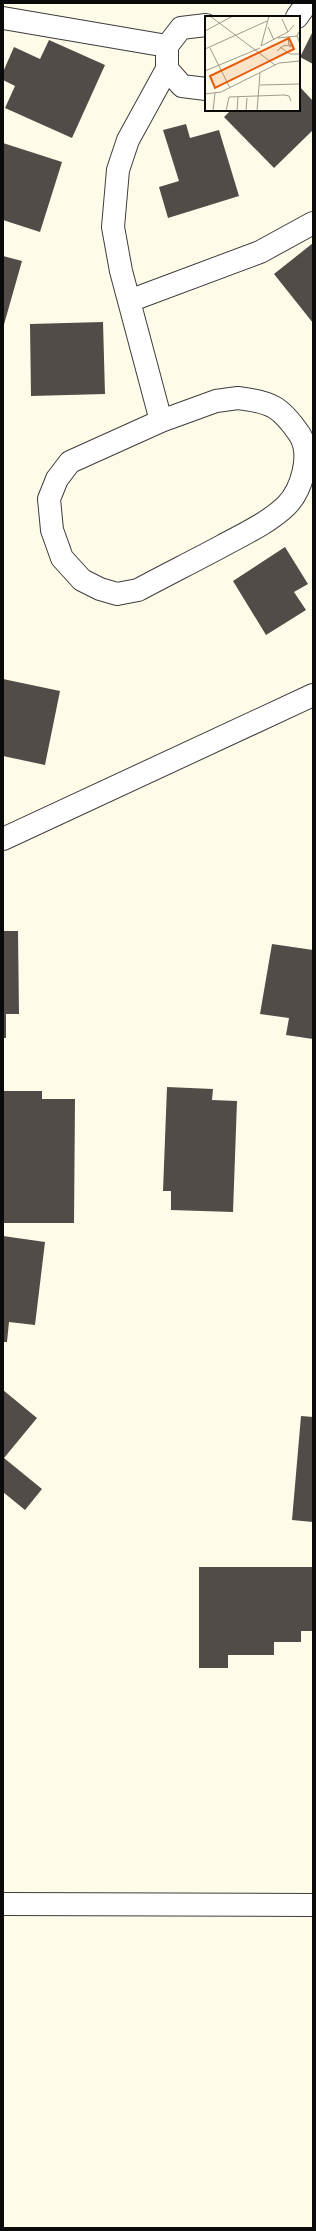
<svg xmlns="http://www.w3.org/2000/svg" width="316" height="2231" font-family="'Playfair Display',serif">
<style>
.building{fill:#514c47}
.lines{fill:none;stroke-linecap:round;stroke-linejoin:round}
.minor-casing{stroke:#3d3d3d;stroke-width:24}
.minor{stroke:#fff;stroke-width:22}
.inset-road{fill:none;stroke:#9c9b8f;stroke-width:1}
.view{fill:#e8590c;fill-opacity:0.15;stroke:#e8590c;stroke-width:2}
.inset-edge{fill:none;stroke:#0a0a0a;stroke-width:2}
</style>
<rect width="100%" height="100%" fill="#fefce8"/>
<!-- building -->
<path class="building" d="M 313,31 L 313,64 L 300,57 Z
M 49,40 L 105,65 L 72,138 L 5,108 L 15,86 L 3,80 L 3,72 L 14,47 L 40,59 Z
M 299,86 L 313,101 L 313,130 L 274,168 L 224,117 L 231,110 L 299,110 Z
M 186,124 L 190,138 L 219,130 L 239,196 L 168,218 L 159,187 L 179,181 L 163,130 Z
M 3,143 L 62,162 L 40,232 L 3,220 Z
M 313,243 L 313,323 L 274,274 Z
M 3,256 L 22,261 L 3,328 Z
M 103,322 L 105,394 L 31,396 L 30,324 Z
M 285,547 L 308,584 L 294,592 L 306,610 L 266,635 L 233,581 Z
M 3,679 L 60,691 L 45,765 L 3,756 Z
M 3,931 L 18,931 L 19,1014 L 6,1014 L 6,1038 L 3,1038 Z
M 272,944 L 313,950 L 313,1039 L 286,1035 L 289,1018 L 260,1014 Z
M 167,1087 L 213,1089 L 212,1100 L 237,1101 L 233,1212 L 171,1210 L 171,1191 L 163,1191 Z
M 3,1091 L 42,1091 L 42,1099 L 75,1099 L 74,1223 L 3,1223 Z
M 3,1236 L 45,1242 L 35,1325 L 9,1322 L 7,1342 L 3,1342 Z
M 3,1390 L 37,1418 L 4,1458 L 42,1489 L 25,1510 L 3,1492 Z
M 301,1416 L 313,1417 L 313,1522 L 292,1520 Z
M 199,1567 L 313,1567 L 313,1631 L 301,1631 L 301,1642 L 274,1642 L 274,1655 L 228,1655 L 228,1668 L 199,1668 Z"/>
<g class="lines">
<!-- minor casing -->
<g class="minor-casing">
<path id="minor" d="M 297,17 L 307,3
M 3,18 L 167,46
M 206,25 L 181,28 L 167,46 L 167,69 L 182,86 L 206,89
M 129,301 L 260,252 L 313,223
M 238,398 C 272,402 281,407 300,435 C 312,455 302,490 286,506 C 268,523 244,534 222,546 C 194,561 166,575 138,590 L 117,594 L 100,589 L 82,580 L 62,558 L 52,530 L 49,499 L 57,479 L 70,462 L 161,421 L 216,401 Z
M 161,421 L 121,271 L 113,227 L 118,170 L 128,140 L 167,69
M 3,839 L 313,695
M 3,1904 L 313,1905"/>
</g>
<!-- minor -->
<use href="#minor" class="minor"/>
</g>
<!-- overview -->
<g transform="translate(205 16)">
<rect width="95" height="95" fill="#fefce8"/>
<path class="inset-road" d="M 5,0 L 70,49M 77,3 L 83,16M 63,11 L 69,24M 95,14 L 92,20 L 95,28M 0,15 L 28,0M 83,21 L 84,30 L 86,31 L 85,28M 73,22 L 92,20M 56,30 L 83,16 L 89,9M 56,30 L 64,0M 75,31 L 85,38 L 95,38M 5,32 L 25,72M 0,33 L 62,5M 72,35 L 78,30 L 84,29M 0,55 L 55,32M 55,69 L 95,68M 0,78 L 16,76 L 74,47 L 95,45M 8,95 L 10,77M 21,95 L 24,81 L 79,79 L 84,80 L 86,85M 32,95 L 33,81M 41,95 L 42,82M 52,95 L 55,57"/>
<path class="view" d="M 84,22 L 89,33 L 10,72 L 5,60 Z"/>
<rect width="95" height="95" class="inset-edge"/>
</g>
<!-- border -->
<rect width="316" height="2231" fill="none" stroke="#0a0a0a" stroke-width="8"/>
</svg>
